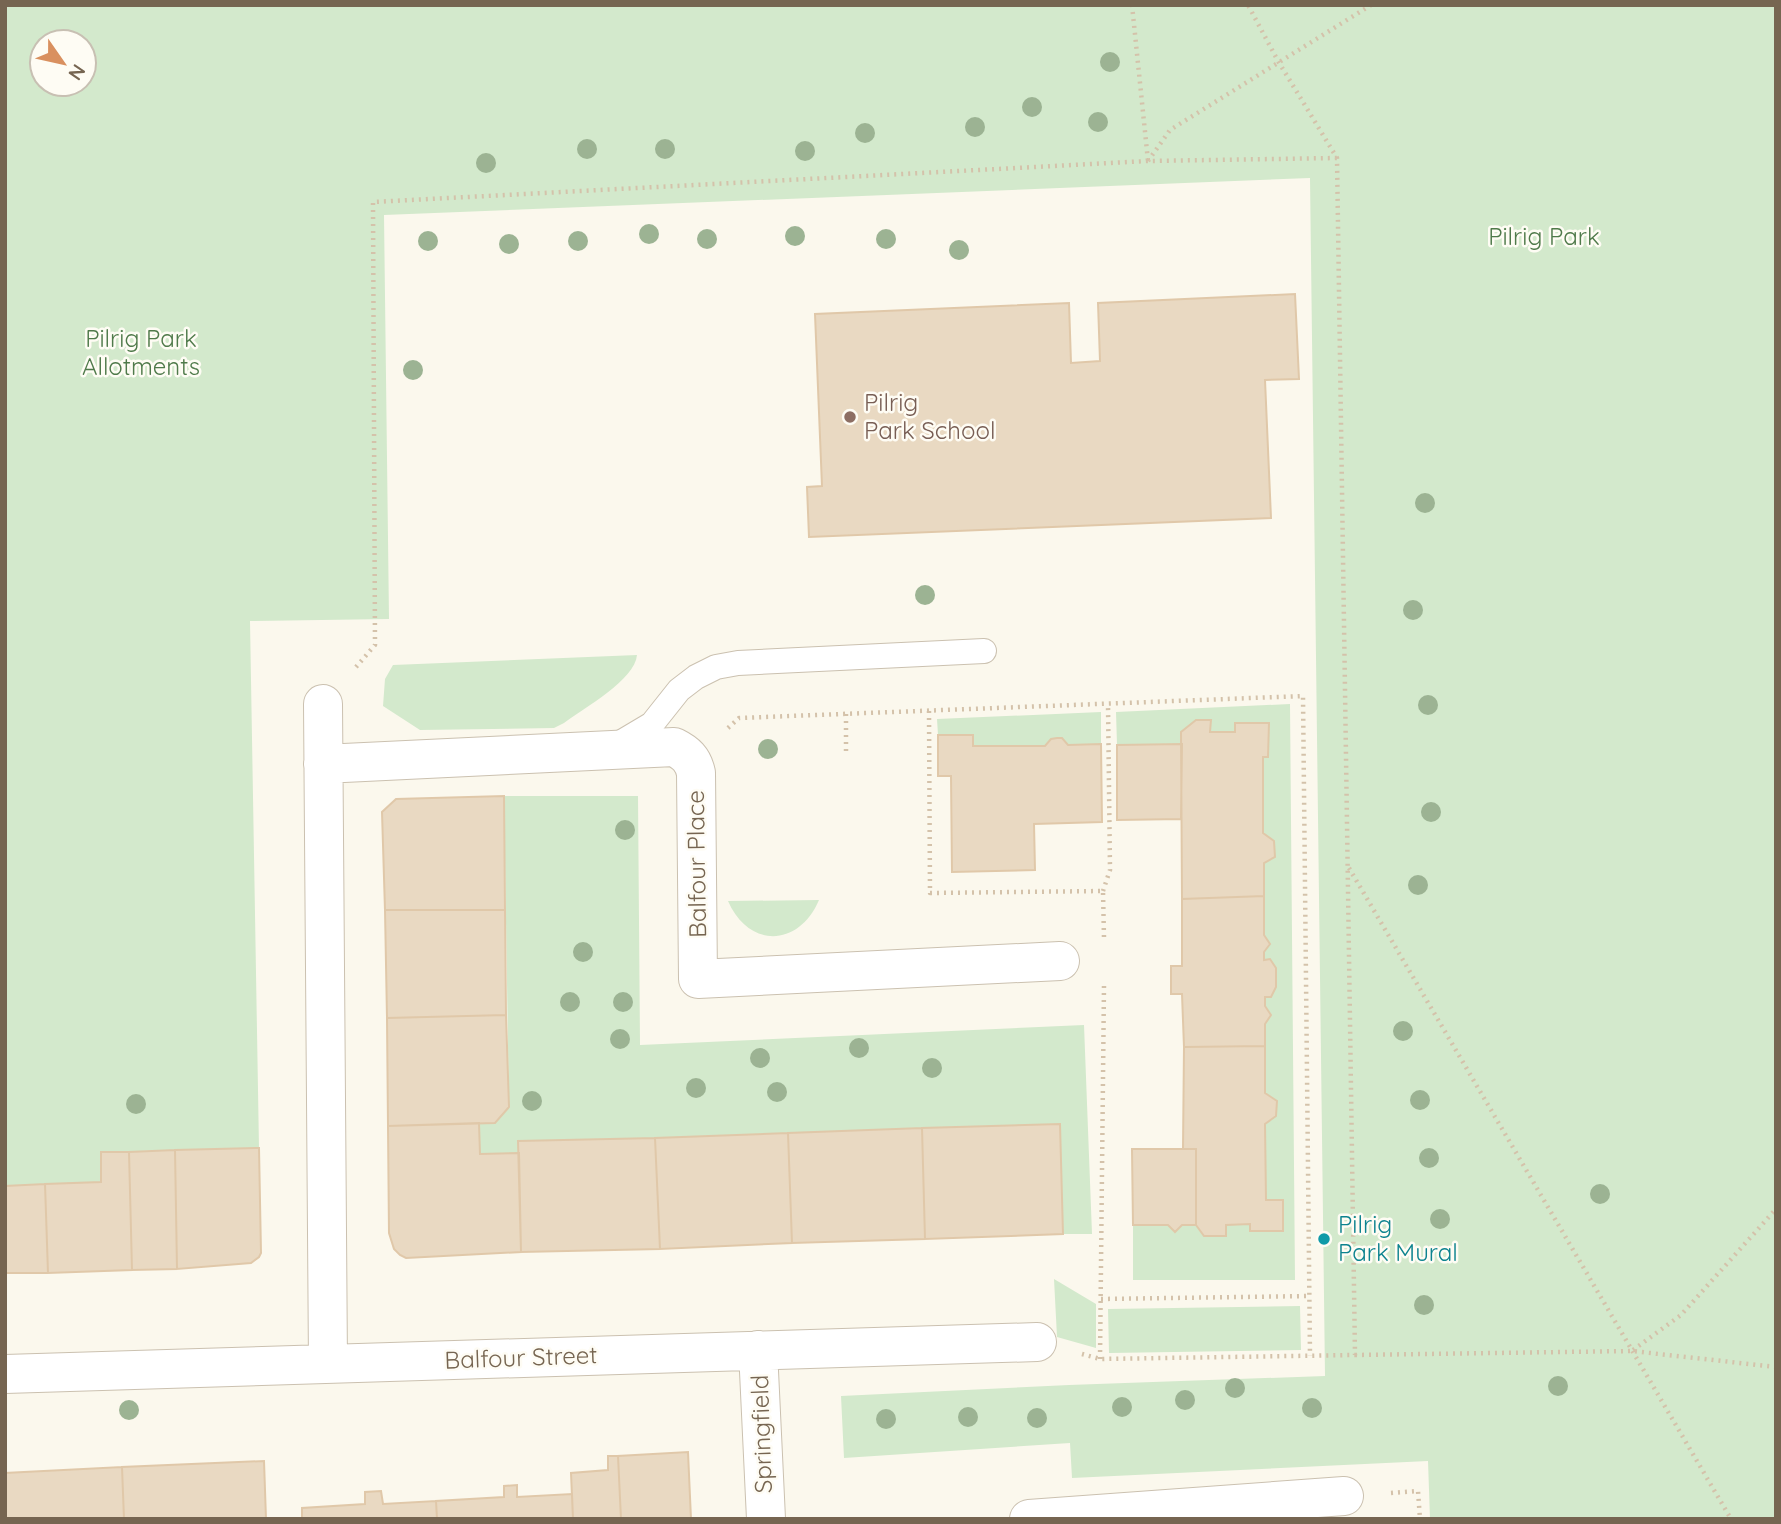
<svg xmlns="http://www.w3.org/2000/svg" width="1781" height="1524" font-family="Quicksand,sans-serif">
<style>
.green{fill:#d3e9cc;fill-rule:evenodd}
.building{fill:#e9d9c2;stroke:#e0c8a9;stroke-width:2}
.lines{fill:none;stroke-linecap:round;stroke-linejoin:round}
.service-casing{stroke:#cbc1b0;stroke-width:26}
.minor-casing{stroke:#cbc1b0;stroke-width:40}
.path{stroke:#d4c2aa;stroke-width:4.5;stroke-dasharray:2 5;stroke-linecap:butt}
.service{stroke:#fff;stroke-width:24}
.minor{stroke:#fff;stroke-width:38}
.tree{fill:#9cb393}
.education-dot{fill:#8d6e63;stroke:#fefcf4;stroke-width:2.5}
.culture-dot{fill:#0f9aa8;stroke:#fefcf4;stroke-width:2.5}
.labels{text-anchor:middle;stroke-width:5;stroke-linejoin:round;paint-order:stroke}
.park-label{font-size:24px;fill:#4f7a4a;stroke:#fefcf4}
.education-label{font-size:24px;fill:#785e54;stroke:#fefcf4;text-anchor:start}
.street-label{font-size:24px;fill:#766551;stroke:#fefcf4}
.culture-label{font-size:24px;fill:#0d838f;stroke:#fefcf4;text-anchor:start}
</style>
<rect width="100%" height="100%" fill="#fbf8ed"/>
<!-- green -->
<path class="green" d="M 5,5 L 1776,5 L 1776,1519 L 1430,1519 L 1428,1461 L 1072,1478 L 1070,1443 L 844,1458 L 841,1396 L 1069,1385 L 1325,1376 L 1310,178 L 384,215 L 389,619 L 250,621 L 259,1148 L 101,1152 L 101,1182 L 5,1186 ZM 42,42 L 84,42 L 84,84 L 42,84 Z
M 637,655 C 635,680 584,708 564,723 L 554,728 L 420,730 L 383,706 L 385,679 L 393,665 Z
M 1290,704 L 1295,1280 L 1133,1280 L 1133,1225 L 1168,1225 L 1175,1232 L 1182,1225 L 1196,1225 L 1204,1236 L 1226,1236 L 1226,1225 L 1250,1224 L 1251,1231 L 1283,1231 L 1283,1200 L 1266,1200 L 1265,1124 L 1276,1116 L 1277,1101 L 1265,1093 L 1265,1024 L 1271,1015 L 1265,1006 L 1265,997 L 1271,997 C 1278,984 1279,972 1270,959 L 1264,960 L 1264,952 L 1270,944 L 1264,935 L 1264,863 L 1275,857 L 1274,841 L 1263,833 L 1263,757 L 1268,757 L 1268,723 L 1235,732 L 1210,732 L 1210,720 L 1196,720 L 1181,732 L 1182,744 L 1117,745 L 1116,712 Z
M 1101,712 L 1101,744 L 1068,745 L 1062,738 L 1051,739 L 1045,746 L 973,746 L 973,735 L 938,735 L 937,719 Z
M 504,796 L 638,796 L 640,1045 L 1084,1025 L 1092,1234 L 1063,1234 L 1059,1124 L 655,1138 L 518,1141 L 519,1153 L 480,1154 L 479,1123 L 509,1107 Z
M 819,900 C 799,947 749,949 728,901 Z
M 1054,1279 L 1096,1304 L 1096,1348 L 1057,1337 Z
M 1300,1306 L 1301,1350 L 1109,1353 L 1108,1309 Z"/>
<!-- building -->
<path class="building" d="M 1295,294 L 1299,379 L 1265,380 L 1271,518 L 809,537 L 807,487 L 822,486 L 815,314 L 1069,303 L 1071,363 L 1100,361 L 1098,303 Z
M 1196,720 L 1211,720 L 1210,732 L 1235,732 L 1235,723 L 1269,723 L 1268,757 L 1263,757 L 1263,833 L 1274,841 L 1275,857 L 1264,863 L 1264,896 L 1182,899 L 1181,732 Z
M 938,735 L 973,735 L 973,746 L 1045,746 L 1051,739 L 1057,738 L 1062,738 L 1068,745 L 1101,744 L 1102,822 L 1034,824 L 1035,870 L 952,872 L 951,776 L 938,776 Z
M 1182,744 L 1181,819 L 1117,820 L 1117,745 Z
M 504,796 L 505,910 L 385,910 L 382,812 L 396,799 Z
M 1264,896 L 1264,935 L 1270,944 L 1264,952 L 1264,960 L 1270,959 L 1276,968 L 1276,987 L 1271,997 L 1265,997 L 1265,1006 L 1271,1015 L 1265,1024 L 1265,1046 L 1184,1047 L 1182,994 L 1171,994 L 1171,966 L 1182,966 L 1182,899 Z
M 385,910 L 505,910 L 506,1015 L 387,1018 Z
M 506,1015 L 509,1107 L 495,1123 L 388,1126 L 387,1018 Z
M 1265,1046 L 1265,1093 L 1277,1101 L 1276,1116 L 1265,1124 L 1266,1200 L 1283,1200 L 1283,1231 L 1250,1231 L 1250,1224 L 1226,1225 L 1226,1236 L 1204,1236 L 1196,1225 L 1196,1149 L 1183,1149 L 1184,1047 Z
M 479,1123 L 480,1154 L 519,1153 L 521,1252 L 406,1258 L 400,1255 L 394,1249 L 389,1233 L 388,1126 Z
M 1060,1124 L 1063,1234 L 925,1239 L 922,1128 Z
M 922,1128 L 925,1239 L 792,1243 L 788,1133 Z
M 788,1133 L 792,1243 L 660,1249 L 655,1138 Z
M 655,1138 L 660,1249 L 521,1252 L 518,1141 Z
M 259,1148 L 261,1253 L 259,1257 L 251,1263 L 177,1269 L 175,1150 Z
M 1132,1149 L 1196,1149 L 1196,1225 L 1182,1225 L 1175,1232 L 1168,1225 L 1133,1225 Z
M 175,1150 L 177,1269 L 132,1270 L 129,1152 Z
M 101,1152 L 129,1152 L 132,1270 L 48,1273 L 45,1184 L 101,1182 Z
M 45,1184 L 48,1273 L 5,1273 L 5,1186 Z
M 688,1452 L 691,1519 L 621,1519 L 618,1456 Z
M 608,1456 L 618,1456 L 621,1519 L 573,1519 L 571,1473 L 608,1470 Z
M 264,1461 L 266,1519 L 124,1519 L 122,1467 Z
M 122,1467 L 124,1519 L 5,1519 L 5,1473 Z
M 517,1485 L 517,1497 L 572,1494 L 573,1519 L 437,1519 L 436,1501 L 504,1497 L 504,1486 Z
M 381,1491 L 383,1504 L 436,1501 L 437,1519 L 302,1519 L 302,1508 L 365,1504 L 365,1492 Z"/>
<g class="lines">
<!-- service casing -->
<g class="service-casing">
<path id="service" d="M 615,746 L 652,724 L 679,690 L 696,677 L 716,667 L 738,663 L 984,651"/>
</g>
<!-- minor casing -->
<g class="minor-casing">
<path id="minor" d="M 323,704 L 328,1364
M 323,764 L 674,747 C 686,753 693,759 696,773 L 698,979 L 1060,961
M 758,1350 L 766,1519
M 5,1374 L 1037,1342
M 1029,1519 L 1344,1496"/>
</g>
<!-- path -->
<path class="path" d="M 1132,5 L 1148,161
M 1148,161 L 1170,130 L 1371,5
M 356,667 L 375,645 L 373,202 L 1148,161 L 1337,158
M 929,711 L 930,893 L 1103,891 L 1104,938
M 846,714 L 846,754
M 728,728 L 739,718 L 1303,696 L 1310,1356
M 1349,868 L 1731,1519
M 1103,891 L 1110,870 L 1108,704
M 1101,1299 L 1310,1296
M 1633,1350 L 1681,1315 L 1776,1209
M 1082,1354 L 1100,1359 L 1355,1355 L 1337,158 L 1278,61 L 1248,5
M 1355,1355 L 1632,1351 L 1776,1367
M 1100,1359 L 1104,985
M 1391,1493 L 1418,1491 L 1420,1519"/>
<!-- service -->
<use href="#service" class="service"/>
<!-- minor -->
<use href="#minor" class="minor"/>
</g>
<!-- trees -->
<g class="tree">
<circle cx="1110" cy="62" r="10"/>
<circle cx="1032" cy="107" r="10"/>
<circle cx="1098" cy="122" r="10"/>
<circle cx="975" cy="127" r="10"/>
<circle cx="865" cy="133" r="10"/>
<circle cx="587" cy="149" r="10"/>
<circle cx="665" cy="149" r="10"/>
<circle cx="805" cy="151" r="10"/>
<circle cx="486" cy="163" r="10"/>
<circle cx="649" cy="234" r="10"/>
<circle cx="795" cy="236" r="10"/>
<circle cx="707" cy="239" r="10"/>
<circle cx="886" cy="239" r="10"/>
<circle cx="428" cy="241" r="10"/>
<circle cx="578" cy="241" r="10"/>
<circle cx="509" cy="244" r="10"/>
<circle cx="959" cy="250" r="10"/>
<circle cx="413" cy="370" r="10"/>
<circle cx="1425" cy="503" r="10"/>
<circle cx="925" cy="595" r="10"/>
<circle cx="1413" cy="610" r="10"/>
<circle cx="1428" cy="705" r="10"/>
<circle cx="768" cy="749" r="10"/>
<circle cx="1431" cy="812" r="10"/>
<circle cx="625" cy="830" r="10"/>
<circle cx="1418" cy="885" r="10"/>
<circle cx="583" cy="952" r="10"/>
<circle cx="570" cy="1002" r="10"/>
<circle cx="623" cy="1002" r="10"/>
<circle cx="1403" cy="1031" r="10"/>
<circle cx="620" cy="1039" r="10"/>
<circle cx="859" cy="1048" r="10"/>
<circle cx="760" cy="1058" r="10"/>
<circle cx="932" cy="1068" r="10"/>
<circle cx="696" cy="1088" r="10"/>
<circle cx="777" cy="1092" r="10"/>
<circle cx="1420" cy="1100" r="10"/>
<circle cx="532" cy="1101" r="10"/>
<circle cx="136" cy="1104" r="10"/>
<circle cx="1429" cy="1158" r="10"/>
<circle cx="1600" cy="1194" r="10"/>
<circle cx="1440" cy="1219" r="10"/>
<circle cx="1424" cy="1305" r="10"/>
<circle cx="1558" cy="1386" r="10"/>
<circle cx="1235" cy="1388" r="10"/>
<circle cx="1185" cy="1400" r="10"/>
<circle cx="1122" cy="1407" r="10"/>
<circle cx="1312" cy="1408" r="10"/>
<circle cx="129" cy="1410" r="10"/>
<circle cx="968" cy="1417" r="10"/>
<circle cx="1037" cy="1418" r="10"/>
<circle cx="886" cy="1419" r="10"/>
</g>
<!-- markers -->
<circle class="education-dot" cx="850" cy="417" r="7"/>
<circle class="culture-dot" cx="1324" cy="1239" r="7"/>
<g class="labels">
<!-- park labels -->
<g class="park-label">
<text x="1544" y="245">Pilrig Park</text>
<text x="141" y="347">Pilrig Park<tspan x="141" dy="28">Allotments</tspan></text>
</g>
<!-- education labels -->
<g class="education-label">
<text x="864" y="411">Pilrig<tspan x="864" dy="28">Park School</tspan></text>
</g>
<!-- street labels -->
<g class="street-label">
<text transform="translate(697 864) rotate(-91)" y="8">Balfour Place</text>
<text transform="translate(521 1358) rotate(-2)" y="8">Balfour Street</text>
<text transform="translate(762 1434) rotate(-92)" y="8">Springfield</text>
</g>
<!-- culture labels -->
<g class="culture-label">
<text x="1338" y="1233">Pilrig<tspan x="1338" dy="28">Park Mural</tspan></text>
</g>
</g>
<!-- border -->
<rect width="1781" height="1524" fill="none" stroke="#766551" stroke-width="14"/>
<!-- north arrow -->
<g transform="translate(63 63) rotate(124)"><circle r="33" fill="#fefcf4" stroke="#c8c0b3" stroke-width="2"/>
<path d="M0-5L12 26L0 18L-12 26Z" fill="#d9905f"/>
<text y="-10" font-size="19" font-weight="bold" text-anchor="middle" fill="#766551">N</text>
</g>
</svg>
